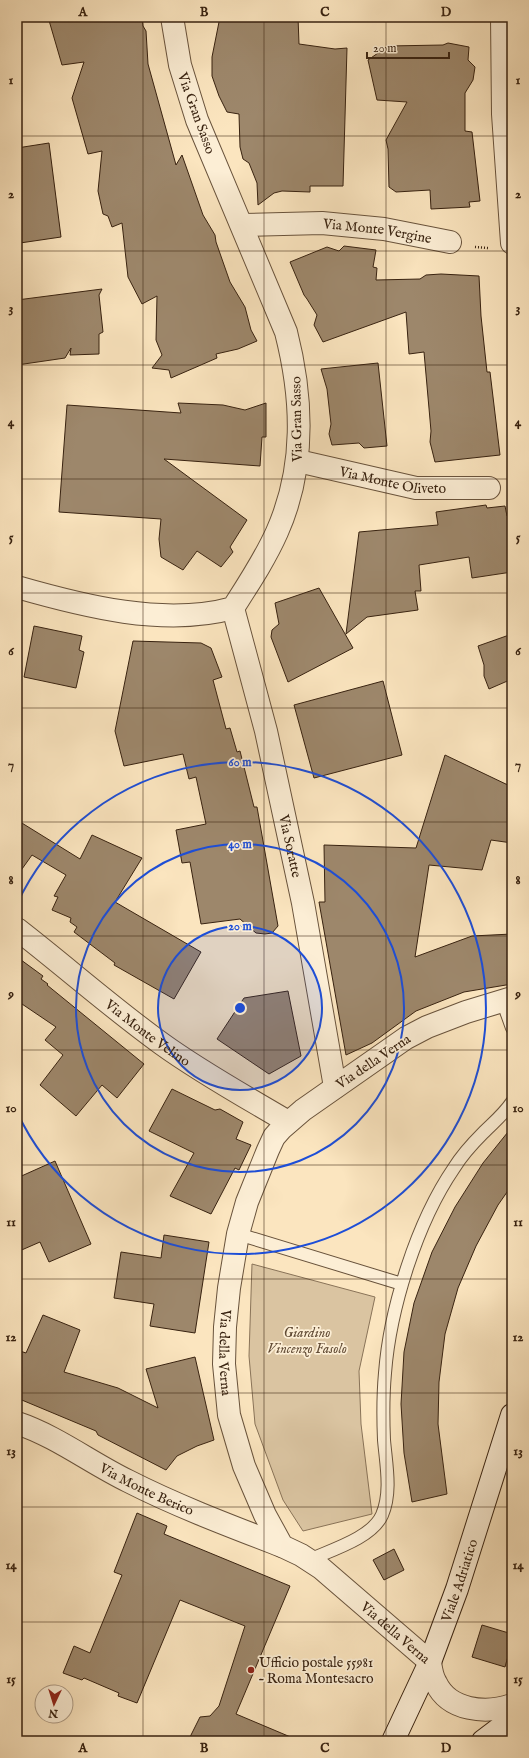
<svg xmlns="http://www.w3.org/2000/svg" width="529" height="1758" font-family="'IM FELL English',serif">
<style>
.green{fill:#dac4a1;stroke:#897358}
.building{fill:#9d876b;stroke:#382210}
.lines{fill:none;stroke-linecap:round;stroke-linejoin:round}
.lane-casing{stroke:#69533c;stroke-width:14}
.street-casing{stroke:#69533c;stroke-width:24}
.secondary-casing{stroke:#382210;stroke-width:24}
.path{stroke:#382210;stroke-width:2.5;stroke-dasharray:1 2;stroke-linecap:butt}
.lane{stroke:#fceed5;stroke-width:12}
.street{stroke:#fceed5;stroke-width:22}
.secondary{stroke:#fceed5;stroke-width:22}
.grid{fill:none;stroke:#382210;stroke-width:1;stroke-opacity:0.55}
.ring{fill:none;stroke:#1d4ed8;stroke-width:2}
.poi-dot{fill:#8f2418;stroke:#fceed5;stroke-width:1.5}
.labels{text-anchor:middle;stroke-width:3.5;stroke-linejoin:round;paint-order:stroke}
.street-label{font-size:14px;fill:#382210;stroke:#fceed5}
.park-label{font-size:14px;font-style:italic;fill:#604a34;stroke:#fceed5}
.poi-label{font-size:14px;fill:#382210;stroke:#fceed5;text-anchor:start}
.centre{fill:#1d4ed8;stroke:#fceed5;stroke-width:2}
.ring-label{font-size:12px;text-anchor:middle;font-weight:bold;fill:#1d4ed8;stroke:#fceed5;stroke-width:3.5;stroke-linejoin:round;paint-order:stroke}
.neatline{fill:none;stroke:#382210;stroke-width:1.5}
.grid-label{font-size:13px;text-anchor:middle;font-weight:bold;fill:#382210}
</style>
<rect width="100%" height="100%" fill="#fbe5bf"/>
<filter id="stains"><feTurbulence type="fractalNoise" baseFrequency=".005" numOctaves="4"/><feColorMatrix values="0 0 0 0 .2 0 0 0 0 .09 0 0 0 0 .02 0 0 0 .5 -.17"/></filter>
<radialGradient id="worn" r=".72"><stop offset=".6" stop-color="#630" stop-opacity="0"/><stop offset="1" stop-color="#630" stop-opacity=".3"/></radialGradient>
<!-- green -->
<path class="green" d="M 252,1264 L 375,1297 L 359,1371 L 361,1424 L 372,1514 L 303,1531 L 283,1500 L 255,1424 L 249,1356 Z"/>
<!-- building -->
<path class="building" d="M 48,17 L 142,17 L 143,26 L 146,31 L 148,64 L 176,165 L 182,155 L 203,215 L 215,235 L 216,242 L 230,282 L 245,307 L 251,330 L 257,341 L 238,349 L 216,354 L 217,358 L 171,378 L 169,370 L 152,368 L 162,355 L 156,340 L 157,296 L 142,304 L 128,277 L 122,223 L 112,227 L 108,216 L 103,214 L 98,191 L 102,151 L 88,154 L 72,98 L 84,62 L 62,65 Z
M 220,17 L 298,17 L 299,44 L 335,49 L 347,48 L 343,186 L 310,186 L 310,192 L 282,191 L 274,193 L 258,205 L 257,183 L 249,163 L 243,159 L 240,147 L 239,114 L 227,112 L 219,96 L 212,76 L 212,57 Z
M 448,43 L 469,47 L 468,60 L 475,67 L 473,80 L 465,93 L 465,131 L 472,132 L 480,201 L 469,202 L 470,207 L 431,209 L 430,190 L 396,192 L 389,187 L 388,149 L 386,140 L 407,102 L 377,100 L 368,60 L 388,46 L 443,45 Z
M 49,143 L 61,237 L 20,243 L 20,236 L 17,237 L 17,148 Z
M 344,246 L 376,250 L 373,267 L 377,268 L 376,280 L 420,279 L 426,275 L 441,274 L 479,276 L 481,316 L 487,372 L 490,372 L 500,455 L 435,462 L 430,442 L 431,431 L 424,352 L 409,354 L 406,312 L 323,342 L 314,325 L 317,315 L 307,299 L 304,295 L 290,262 L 327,247 L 339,251 Z
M 102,289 L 99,295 L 103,332 L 99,334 L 99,354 L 70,355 L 71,348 L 65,358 L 17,365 L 17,300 Z
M 378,363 L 387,446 L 364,448 L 359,443 L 332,445 L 329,434 L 331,424 L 327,389 L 321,369 Z
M 178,403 L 223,405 L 245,410 L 266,403 L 266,437 L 262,437 L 260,466 L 164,459 L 247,520 L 230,547 L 233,552 L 221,567 L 197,551 L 183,570 L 161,557 L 159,539 L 161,519 L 59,512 L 67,405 L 181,413 Z
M 486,505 L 487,508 L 505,506 L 507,516 L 512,515 L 512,572 L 472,578 L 469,557 L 419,565 L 421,591 L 415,591 L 418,610 L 367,617 L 346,634 L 359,532 L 438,525 L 436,512 Z
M 319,588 L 353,648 L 288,682 L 271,637 L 272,630 L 279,624 L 275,603 Z
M 34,626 L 82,636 L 79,650 L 84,652 L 76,688 L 24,677 Z
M 512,634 L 512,679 L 489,689 L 484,676 L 484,665 L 478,646 Z
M 133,641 L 201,643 L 211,648 L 222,677 L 213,680 L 226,729 L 230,728 L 237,752 L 240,751 L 254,807 L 257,807 L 278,926 L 272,933 L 265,934 L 256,933 L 240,919 L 201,924 L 190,862 L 182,863 L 176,830 L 206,824 L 196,777 L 189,779 L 183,754 L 124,766 L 115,731 Z
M 383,681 L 402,755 L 314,778 L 294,705 Z
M 445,755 L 512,787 L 512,843 L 491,840 L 482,870 L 429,865 L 415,957 L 472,936 L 512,934 L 512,984 L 464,992 L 416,1011 L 372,1043 L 346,1055 L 319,902 L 325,902 L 324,845 L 416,848 Z
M 17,820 L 80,859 L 92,835 L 142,858 L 115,902 L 201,952 L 174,999 L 114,965 L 115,963 L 74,932 L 77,927 L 70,922 L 71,918 L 52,910 L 58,897 L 54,896 L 66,875 L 32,855 L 17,876 Z
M 17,957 L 43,976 L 41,979 L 48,984 L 47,985 L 144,1064 L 117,1098 L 102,1085 L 76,1116 L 40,1085 L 63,1055 L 45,1040 L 56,1027 L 22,1004 L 17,1011 Z
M 288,991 L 301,1056 L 269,1074 L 217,1039 L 244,998 Z
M 172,1089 L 215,1110 L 220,1109 L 243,1122 L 236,1139 L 251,1145 L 239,1170 L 235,1168 L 211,1214 L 170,1196 L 194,1153 L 149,1131 Z
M 512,1127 L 512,1185 L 498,1205 L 476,1246 L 458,1288 L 445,1334 L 439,1382 L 438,1424 L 447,1494 L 412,1502 L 404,1453 L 401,1404 L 404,1352 L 414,1303 L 432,1252 L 455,1207 L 483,1163 Z
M 55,1161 L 91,1244 L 49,1262 L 40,1242 L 17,1252 L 17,1178 Z
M 164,1235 L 209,1242 L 195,1333 L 150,1326 L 154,1304 L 114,1298 L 121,1252 L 161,1258 Z
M 43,1315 L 80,1330 L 64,1372 L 118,1388 L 158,1408 L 146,1369 L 195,1357 L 214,1440 L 197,1446 L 177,1456 L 166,1470 L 98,1435 L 96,1431 L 17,1398 L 17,1350 L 26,1353 Z
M 137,1513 L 167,1526 L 164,1534 L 290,1586 L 236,1714 L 300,1741 L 188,1741 L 200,1717 L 210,1716 L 219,1706 L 245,1626 L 180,1600 L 137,1703 L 118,1696 L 119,1693 L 84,1678 L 82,1680 L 63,1673 L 74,1646 L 90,1653 L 122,1575 L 114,1572 Z
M 394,1549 L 404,1570 L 384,1580 L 373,1560 Z
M 482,1625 L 512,1634 L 512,1642 L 505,1667 L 472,1657 Z"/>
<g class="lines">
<!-- lane casing -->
<g class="lane-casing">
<path id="lane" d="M 502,1000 L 512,1028
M 238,1234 L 402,1284
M 309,1560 C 331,1550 372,1538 382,1515 C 392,1492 386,1464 384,1440 C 383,1417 383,1395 385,1373 C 390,1308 417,1222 454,1168 C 462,1155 473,1143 483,1133 C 493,1123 504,1114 512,1102"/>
</g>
<!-- street casing -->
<g class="street-casing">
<g id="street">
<path d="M 502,17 L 503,114 L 512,243"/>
<path id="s1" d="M 242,225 L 322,223 L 384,229 L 450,242"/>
<path id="s2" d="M 298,461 L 416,488 L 489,488"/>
<path d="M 17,587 C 83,606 165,627 233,608 C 249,583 265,559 277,532 C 306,467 303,399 286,332 L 197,120 L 180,65 L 172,17"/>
<path id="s3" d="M 233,608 L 266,731 L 303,903 L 335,1087"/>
<path id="s4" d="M 17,929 C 66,967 112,1008 162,1044 C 202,1073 246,1097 288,1122"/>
<path id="s5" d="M 512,998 L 466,1012 L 427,1027 L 406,1038 L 303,1110 L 281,1129 L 274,1137 L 268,1150 L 247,1202 L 238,1234 L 229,1288 L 225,1327 L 224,1364 L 229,1415 L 244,1466 L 265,1515 L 282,1546 L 301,1555 L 321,1568 L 430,1662 C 431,1669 432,1677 436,1683 C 449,1711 486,1714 512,1705"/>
<path id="s6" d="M 17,1423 C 56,1436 91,1463 128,1481 C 177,1506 230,1526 282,1546"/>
</g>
</g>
<!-- secondary casing -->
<g class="secondary-casing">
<g id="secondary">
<path id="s7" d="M 393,1741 L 430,1662 L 457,1589 L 512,1415"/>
<path d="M 483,1741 L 512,1719"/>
</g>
</g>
<!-- path -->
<path class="path" d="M 475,247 L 488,248"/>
<!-- lane -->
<use href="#lane" class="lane"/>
<!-- street -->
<use href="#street" class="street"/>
<!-- secondary -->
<use href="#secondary" class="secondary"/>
</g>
<!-- grid -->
<path class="grid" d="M 143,17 L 143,1741M 264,17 L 264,1741M 386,17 L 386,1741M 17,136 L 512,136M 17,251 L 512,251M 17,365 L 512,365M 17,479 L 512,479M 17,593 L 512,593M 17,708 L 512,708M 17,822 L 512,822M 17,936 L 512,936M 17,1050 L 512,1050M 17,1165 L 512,1165M 17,1279 L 512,1279M 17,1393 L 512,1393M 17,1507 L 512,1507M 17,1622 L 512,1622"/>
<!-- distance rings -->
<circle cx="240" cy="1008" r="82" fill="#1d4ed8" fill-opacity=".12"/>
<g class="ring">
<circle cx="240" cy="1008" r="82"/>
<circle cx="240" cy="1008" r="164"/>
<path d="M17 904A246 246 0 1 1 17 1112"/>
</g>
<!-- markers -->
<circle class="poi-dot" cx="251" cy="1670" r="4"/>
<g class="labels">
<!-- street labels -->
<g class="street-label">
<text transform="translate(197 113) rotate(70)" y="5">Via Gran Sasso</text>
<text dy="5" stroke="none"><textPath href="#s1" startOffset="136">Via Monte Vergine</textPath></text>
<text transform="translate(296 419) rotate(-91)" y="5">Via Gran Sasso</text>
<text dy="5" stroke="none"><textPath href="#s2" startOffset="97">Via Monte Oliveto</textPath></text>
<text dy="5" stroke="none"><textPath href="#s3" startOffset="245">Via Soratte</textPath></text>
<text dy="5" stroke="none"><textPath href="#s4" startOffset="167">Via Monte Velino</textPath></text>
<text transform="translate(373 1061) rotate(-34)" y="5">Via della Verna</text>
<text dy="5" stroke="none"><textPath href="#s5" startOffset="502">Via della Verna</textPath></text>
<text dy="5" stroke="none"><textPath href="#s6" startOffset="146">Via Monte Berico</textPath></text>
<text dy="5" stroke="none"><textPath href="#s7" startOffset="174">Viale Adriatico</textPath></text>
<text dy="5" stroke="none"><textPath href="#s5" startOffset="850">Via della Verna</textPath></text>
</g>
<!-- park labels -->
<g class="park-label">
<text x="307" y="1337">Giardino<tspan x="307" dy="16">Vincenzo Fasolo</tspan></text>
</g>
<!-- poi labels -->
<g class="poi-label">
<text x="259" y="1667">Ufficio postale 55981<tspan x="259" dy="16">– Roma Montesacro</tspan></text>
</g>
</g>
<circle cx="240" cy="1008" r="6" class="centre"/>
<g class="ring-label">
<text x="240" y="766">60 m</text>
<text x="240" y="848">40 m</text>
<text x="240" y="930">20 m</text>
</g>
<!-- margin -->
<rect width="529" height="1758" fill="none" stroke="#fbe5bf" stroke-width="44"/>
<!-- north arrow -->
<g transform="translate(54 1704) rotate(184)"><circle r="19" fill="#fceed5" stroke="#ae9c86"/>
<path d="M0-3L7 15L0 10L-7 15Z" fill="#8f2418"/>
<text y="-6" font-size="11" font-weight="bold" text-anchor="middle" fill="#382210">N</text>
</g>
<!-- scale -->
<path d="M367 52v6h82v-6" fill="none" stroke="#382210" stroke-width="2"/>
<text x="373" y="52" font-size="12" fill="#382210" stroke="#fceed5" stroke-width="3" paint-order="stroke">20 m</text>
<rect x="22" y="22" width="485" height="1714" class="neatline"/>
<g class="grid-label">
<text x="83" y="16">A</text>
<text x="204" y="16">B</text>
<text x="325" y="16">C</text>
<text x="446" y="16">D</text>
<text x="11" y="84">1</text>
<text x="518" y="84">1</text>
<text x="11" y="198">2</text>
<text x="518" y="198">2</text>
<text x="11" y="312">3</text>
<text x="518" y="312">3</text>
<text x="11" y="426">4</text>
<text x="518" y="426">4</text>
<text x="11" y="541">5</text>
<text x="518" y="541">5</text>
<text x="11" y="655">6</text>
<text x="518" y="655">6</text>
<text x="11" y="769">7</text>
<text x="518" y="769">7</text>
<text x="11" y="884">8</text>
<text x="518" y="884">8</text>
<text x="11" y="998">9</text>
<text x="518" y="998">9</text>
<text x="11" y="1112">10</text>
<text x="518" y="1112">10</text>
<text x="11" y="1226">11</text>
<text x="518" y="1226">11</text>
<text x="11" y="1341">12</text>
<text x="518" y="1341">12</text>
<text x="11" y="1455">13</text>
<text x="518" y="1455">13</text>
<text x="11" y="1569">14</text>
<text x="518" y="1569">14</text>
<text x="11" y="1683">15</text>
<text x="518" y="1683">15</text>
<text x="83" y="1752">A</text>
<text x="204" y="1752">B</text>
<text x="325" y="1752">C</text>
<text x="446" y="1752">D</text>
</g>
<rect width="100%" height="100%" filter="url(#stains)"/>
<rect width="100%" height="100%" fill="url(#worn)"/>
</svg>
